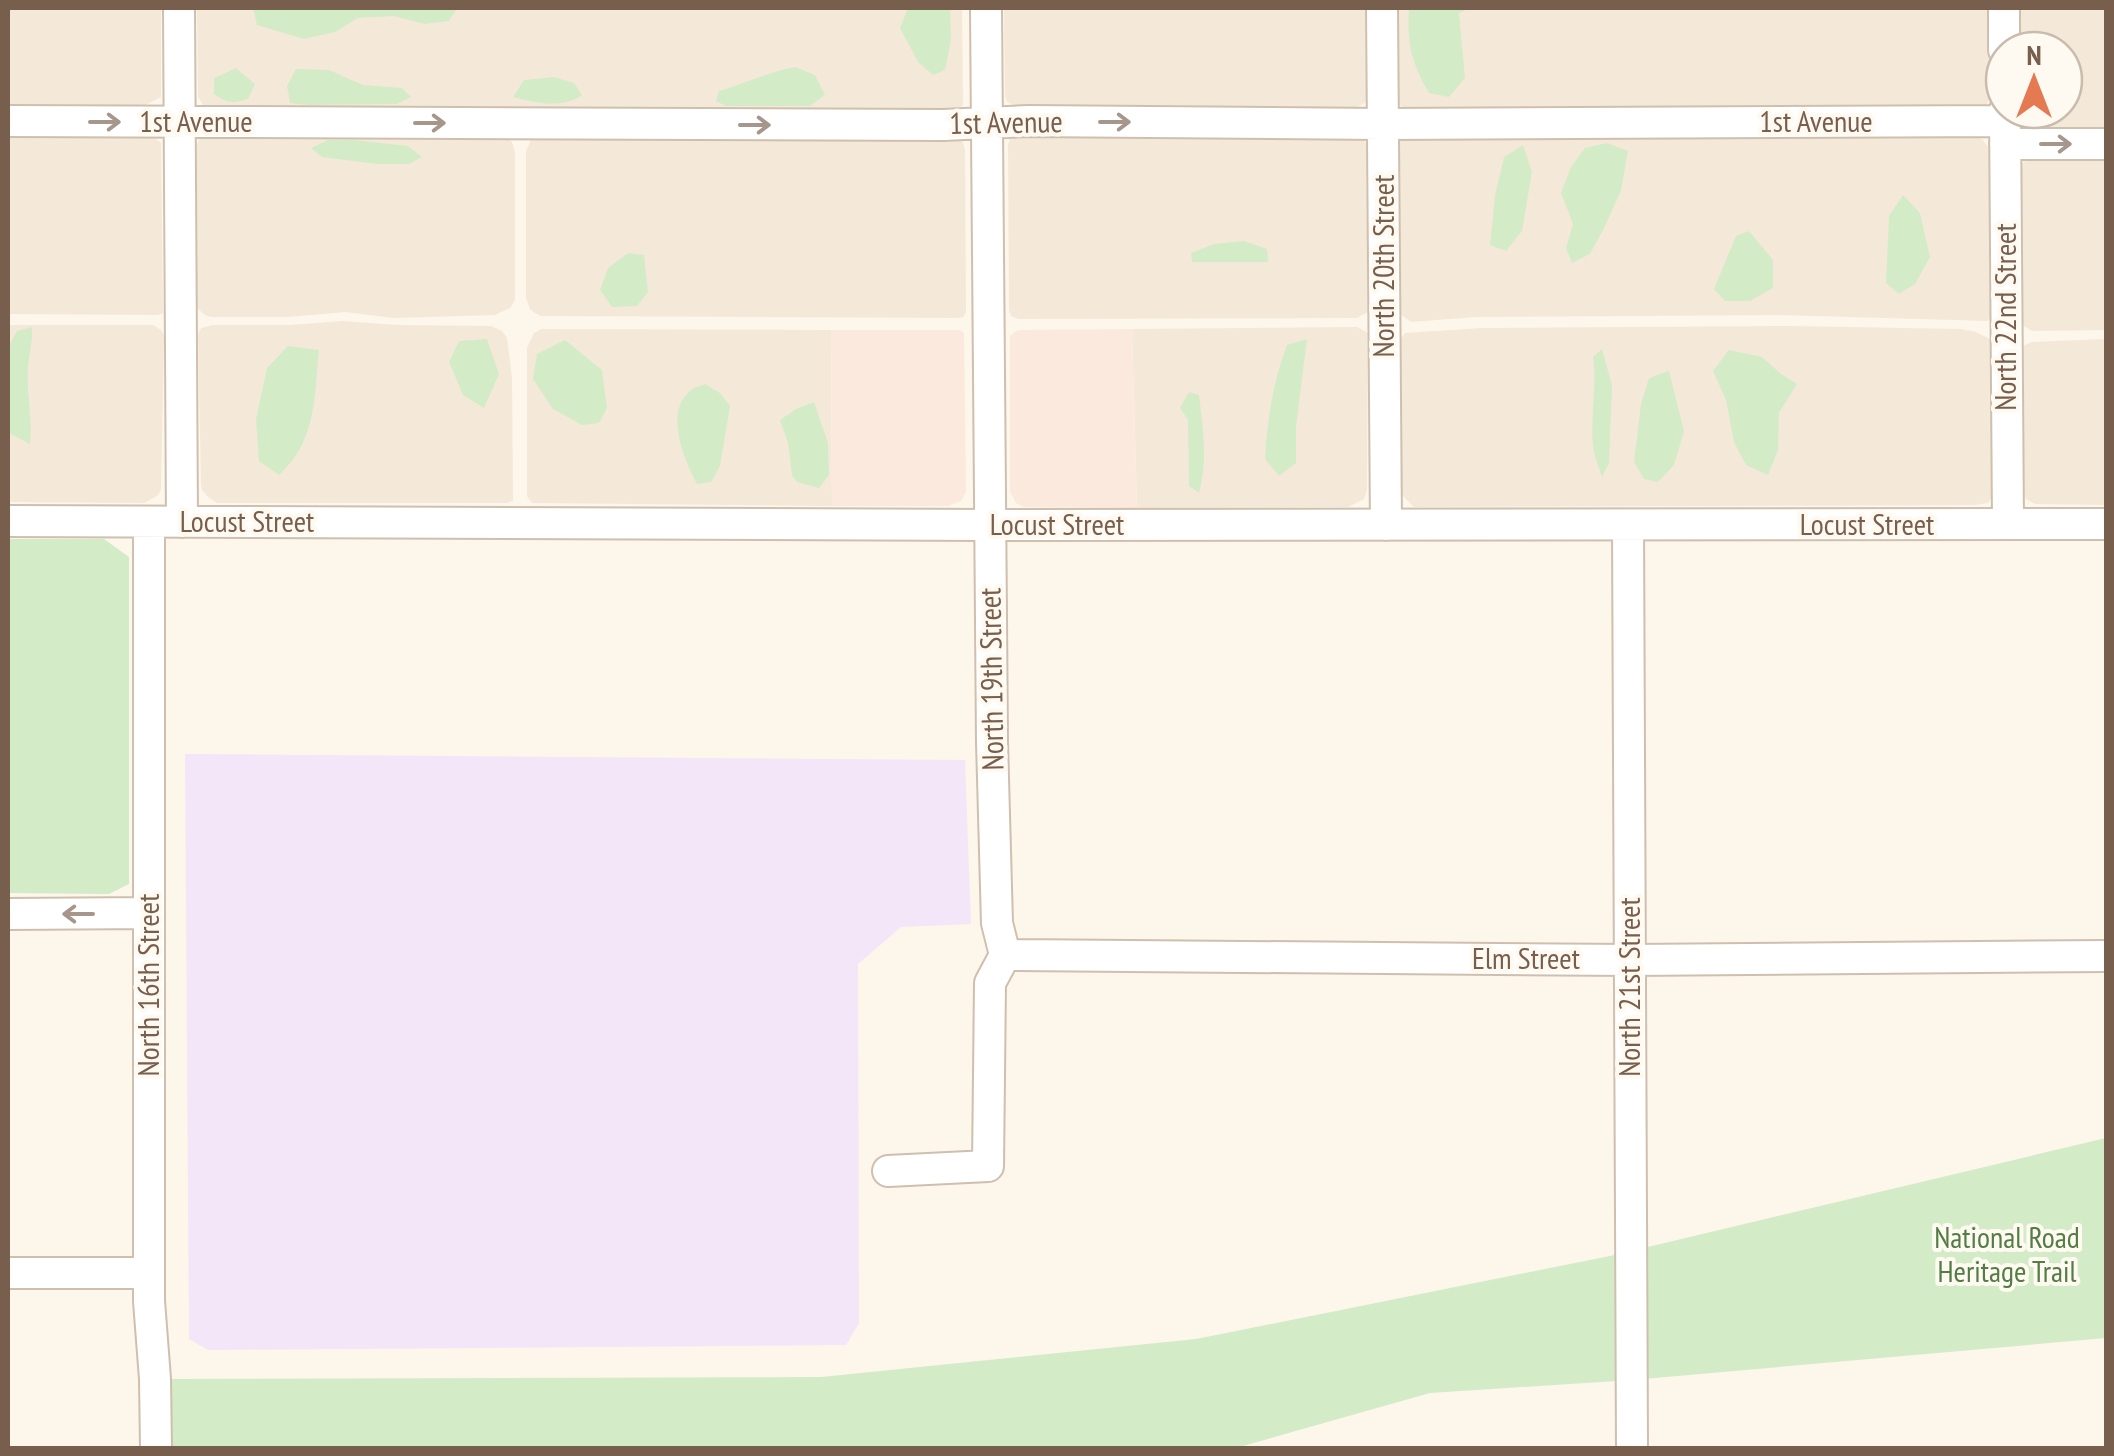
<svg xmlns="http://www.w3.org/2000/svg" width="2114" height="1456" font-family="'PT Sans Narrow',sans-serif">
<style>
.residential{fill:#f4e9d8}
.commercial{fill:#fce9de}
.education{fill:#f3e6f9}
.green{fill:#d4ebc8}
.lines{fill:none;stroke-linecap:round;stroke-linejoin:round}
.minor-casing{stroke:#cfbfaf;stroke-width:34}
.minor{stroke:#fff;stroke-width:30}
.oneway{stroke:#a7968b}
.labels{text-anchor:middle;stroke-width:8;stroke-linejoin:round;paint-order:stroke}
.street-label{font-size:30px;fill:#785e4d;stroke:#fffaf1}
.park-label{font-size:30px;fill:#537d44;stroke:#fffaf1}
</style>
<rect width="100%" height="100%" fill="#fdf6ea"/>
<!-- residential -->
<path class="residential" d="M 8,8 L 161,8 L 161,97 L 139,108 L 8,108 Z
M 197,8 L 962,8 L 963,105 L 959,109 L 953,110 L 205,108 L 198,97 Z
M 1004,8 L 1365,8 L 1366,102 L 1356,108 L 1014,105 L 1007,102 L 1005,96 Z
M 1396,8 L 1988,8 L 1990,98 L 1987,104 L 1980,105 L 1403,108 L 1397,102 Z
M 2019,8 L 2106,8 L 2106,128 L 2038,128 L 2022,120 L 2020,110 L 2064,110 L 2064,50 L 2019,50 Z
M 8,135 L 152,136 L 161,143 L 163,313 L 158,315 L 8,314 Z
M 205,135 L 507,137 L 512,142 L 515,152 L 515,300 L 510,308 L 495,315 L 394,318 L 345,312 L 288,317 L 211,317 L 205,315 L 199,310 L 195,303 L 196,147 L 199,139 Z
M 1028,135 L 1357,137 L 1363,139 L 1366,143 L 1368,312 L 1357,318 L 1019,319 L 1011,316 L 1009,310 L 1008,145 L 1010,139 Z
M 1976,136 L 1982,139 L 1991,151 L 1992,316 L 1988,321 L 1780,315 L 1476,317 L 1411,322 L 1400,314 L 1397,147 L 1401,138 Z
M 537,137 L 958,139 L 963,142 L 965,149 L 966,312 L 963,317 L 957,318 L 541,316 L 535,313 L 530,309 L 526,298 L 526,151 L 531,140 Z
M 2032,159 L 2106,159 L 2106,330 L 2032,331 L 2022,325 L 2020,177 L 2023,162 Z
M 343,321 L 397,325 L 491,326 L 502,331 L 507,338 L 512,377 L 513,501 L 507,503 L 217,503 L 208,497 L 202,490 L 201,484 L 198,334 L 201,328 L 213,325 L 289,325 Z
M 8,325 L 153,325 L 161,330 L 164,335 L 161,490 L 157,496 L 144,503 L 8,502 Z
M 1791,326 L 1961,329 L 1976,332 L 1990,339 L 1992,497 L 1988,503 L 1975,505 L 1414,507 L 1402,495 L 1400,485 L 1400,340 L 1405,333 L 1482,328 Z
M 1357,327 L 1368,333 L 1367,490 L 1364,499 L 1348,507 L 1137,508 L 1132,329 Z
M 541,329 L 831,330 L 832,506 L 532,503 L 527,496 L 527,348 L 534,333 Z
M 2106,339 L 2106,505 L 2035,504 L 2026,499 L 2023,491 L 2023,346 L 2032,342 Z"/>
<!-- commercial -->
<path class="commercial" d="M 1132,329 L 1137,508 L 1024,507 L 1016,503 L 1010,492 L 1010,336 L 1018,330 Z
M 831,330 L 960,330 L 964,333 L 966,492 L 961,501 L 948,506 L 832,506 Z"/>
<!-- education -->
<path class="education" d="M 185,754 L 965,760 L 971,924 L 901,927 L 858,964 L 859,1323 L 846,1345 L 208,1350 L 189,1339 Z"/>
<!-- green -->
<path class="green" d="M 253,8 L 457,8 L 449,21 L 425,24 L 393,16 L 358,18 L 335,32 L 304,39 L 257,25 Z
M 908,8 L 950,8 L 951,40 L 945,70 L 933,75 L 918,62 L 900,28 Z
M 1409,8 L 1471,8 L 1459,13 L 1465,78 L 1449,97 L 1429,93 C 1411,62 1407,43 1409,8 Z
M 795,67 L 815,75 L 825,95 L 810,106 L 726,106 L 716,101 L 719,91 C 745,84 768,72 795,67 Z
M 236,68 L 255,84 L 248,99 C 233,104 227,103 214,94 L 214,78 Z
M 296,69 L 329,70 L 363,85 L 402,88 L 411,97 L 397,104 L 308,105 L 290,103 L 287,86 Z
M 554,77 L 574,83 L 582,95 C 563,109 535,103 513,97 L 524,80 Z
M 328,140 L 355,140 L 408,146 L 422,157 L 409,164 L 377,164 L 322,157 L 311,148 Z
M 1607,143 L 1628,151 L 1621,191 L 1604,228 L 1590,254 L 1572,263 L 1566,248 L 1573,224 L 1561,193 L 1571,167 L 1585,148 Z
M 1523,145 L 1532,172 L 1522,231 L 1506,251 L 1490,245 L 1495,195 L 1504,157 Z
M 1903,195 L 1920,213 L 1930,257 L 1915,284 L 1899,294 L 1886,283 L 1889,216 Z
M 1749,231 L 1773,260 L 1773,288 L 1750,301 L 1725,301 L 1714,289 L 1736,236 Z
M 1244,241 L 1267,249 L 1268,262 L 1192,262 L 1191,253 L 1214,244 Z
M 628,253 L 644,255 L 648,292 L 637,306 L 612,307 L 600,290 L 608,268 Z
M 32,327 C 33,342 29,354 28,368 C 26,394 33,416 30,444 L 9,433 L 8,348 L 17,331 Z
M 487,339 L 499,374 L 484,408 L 463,395 L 449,362 L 459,341 Z
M 1307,339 L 1296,427 L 1296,463 L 1279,476 L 1265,459 C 1267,420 1273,382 1287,345 Z
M 565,340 L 602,370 L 607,408 L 599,423 L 582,425 L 553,409 L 533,379 L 537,354 Z
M 288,346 L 319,350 C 314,398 317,440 279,475 L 259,461 L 256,419 L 267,368 Z
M 1602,349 L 1612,385 L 1609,463 L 1602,477 C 1599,467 1594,456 1593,446 C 1590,416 1597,386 1593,357 Z
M 1729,350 L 1762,357 L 1781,374 L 1797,384 L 1779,413 L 1778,450 L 1768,475 L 1746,465 L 1734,442 L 1726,400 L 1713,371 Z
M 1669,371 L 1684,431 L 1674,465 L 1658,482 L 1644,479 L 1634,462 L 1641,404 L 1649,378 Z
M 705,384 L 720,393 L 730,406 L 720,466 L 711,482 L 697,484 C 684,460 664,412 690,391 C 694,387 700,386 705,384 Z
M 1189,392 L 1199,395 C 1203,427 1208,462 1199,493 L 1189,486 L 1188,420 L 1180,408 Z
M 814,402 L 828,443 L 829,475 L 819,488 L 797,482 L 792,475 L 788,443 L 780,420 L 796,409 Z
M 8,539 L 104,539 L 129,557 L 129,884 L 109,894 L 8,893 Z
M 2106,1138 L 2106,1338 L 1632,1380 L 1430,1393 L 1236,1448 L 156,1448 L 155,1379 L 821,1377 L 1196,1339 L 1610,1256 Z"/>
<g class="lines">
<!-- minor casing -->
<g class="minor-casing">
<path id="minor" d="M 179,8 L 182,522
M 1382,8 L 1386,525
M 2004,8 L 2004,50
M 2005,110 L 2008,524
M 8,121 L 943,125 L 1028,121 L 1383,124 L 2005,121
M 2005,144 L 2106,144
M 8,521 L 991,525 L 2106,524
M 149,522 L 149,1301 L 155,1379 L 156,1448
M 1628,525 L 1632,1448
M 8,914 L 149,913
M 1005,955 L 1631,960 L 2106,956
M 888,1171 L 988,1166 L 990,983 L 1005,955 L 997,923 L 992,742 L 986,8
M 8,1273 L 149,1273"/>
</g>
<!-- minor -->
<use href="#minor" class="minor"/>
</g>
<!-- one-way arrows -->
<defs><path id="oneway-shaft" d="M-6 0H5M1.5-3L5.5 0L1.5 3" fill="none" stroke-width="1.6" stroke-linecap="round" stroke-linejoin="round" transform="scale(2.5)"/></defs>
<g class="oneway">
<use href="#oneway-shaft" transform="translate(105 122)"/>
<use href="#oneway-shaft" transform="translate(1115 122)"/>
<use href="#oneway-shaft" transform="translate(430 123)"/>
<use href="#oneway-shaft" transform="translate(755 125)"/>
<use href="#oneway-shaft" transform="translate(2056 144)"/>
<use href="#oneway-shaft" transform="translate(78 914) rotate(-180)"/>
</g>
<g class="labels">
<!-- street labels -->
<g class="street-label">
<text x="196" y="132">1st Avenue</text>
<text x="1816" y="132">1st Avenue</text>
<text transform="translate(1006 123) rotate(-1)" y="10">1st Avenue</text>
<text transform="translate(1384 266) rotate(-90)" y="10">North 20th Street</text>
<text transform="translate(2006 317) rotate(-90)" y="10">North 22nd Street</text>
<text x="247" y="532">Locust Street</text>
<text x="1057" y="535">Locust Street</text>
<text x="1867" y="535">Locust Street</text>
<text transform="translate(992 679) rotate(-91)" y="10">North 19th Street</text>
<text x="1526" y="969">Elm Street</text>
<text transform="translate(149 985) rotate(-90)" y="10">North 16th Street</text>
<text transform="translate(1630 987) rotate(-90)" y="10">North 21st Street</text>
</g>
<!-- park labels -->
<g class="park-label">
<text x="2007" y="1248">National Road<tspan x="2007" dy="34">Heritage Trail</tspan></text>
</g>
</g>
<!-- border -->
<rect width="2114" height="1456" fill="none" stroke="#785e4d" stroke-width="20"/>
<!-- north arrow -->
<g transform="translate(2034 80)"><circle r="48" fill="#fffaf1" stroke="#c9bcaf" stroke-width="2.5"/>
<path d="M0-8L18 38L0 25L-18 38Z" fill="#e57951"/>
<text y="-15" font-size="28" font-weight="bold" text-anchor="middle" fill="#785e4d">N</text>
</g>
</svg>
